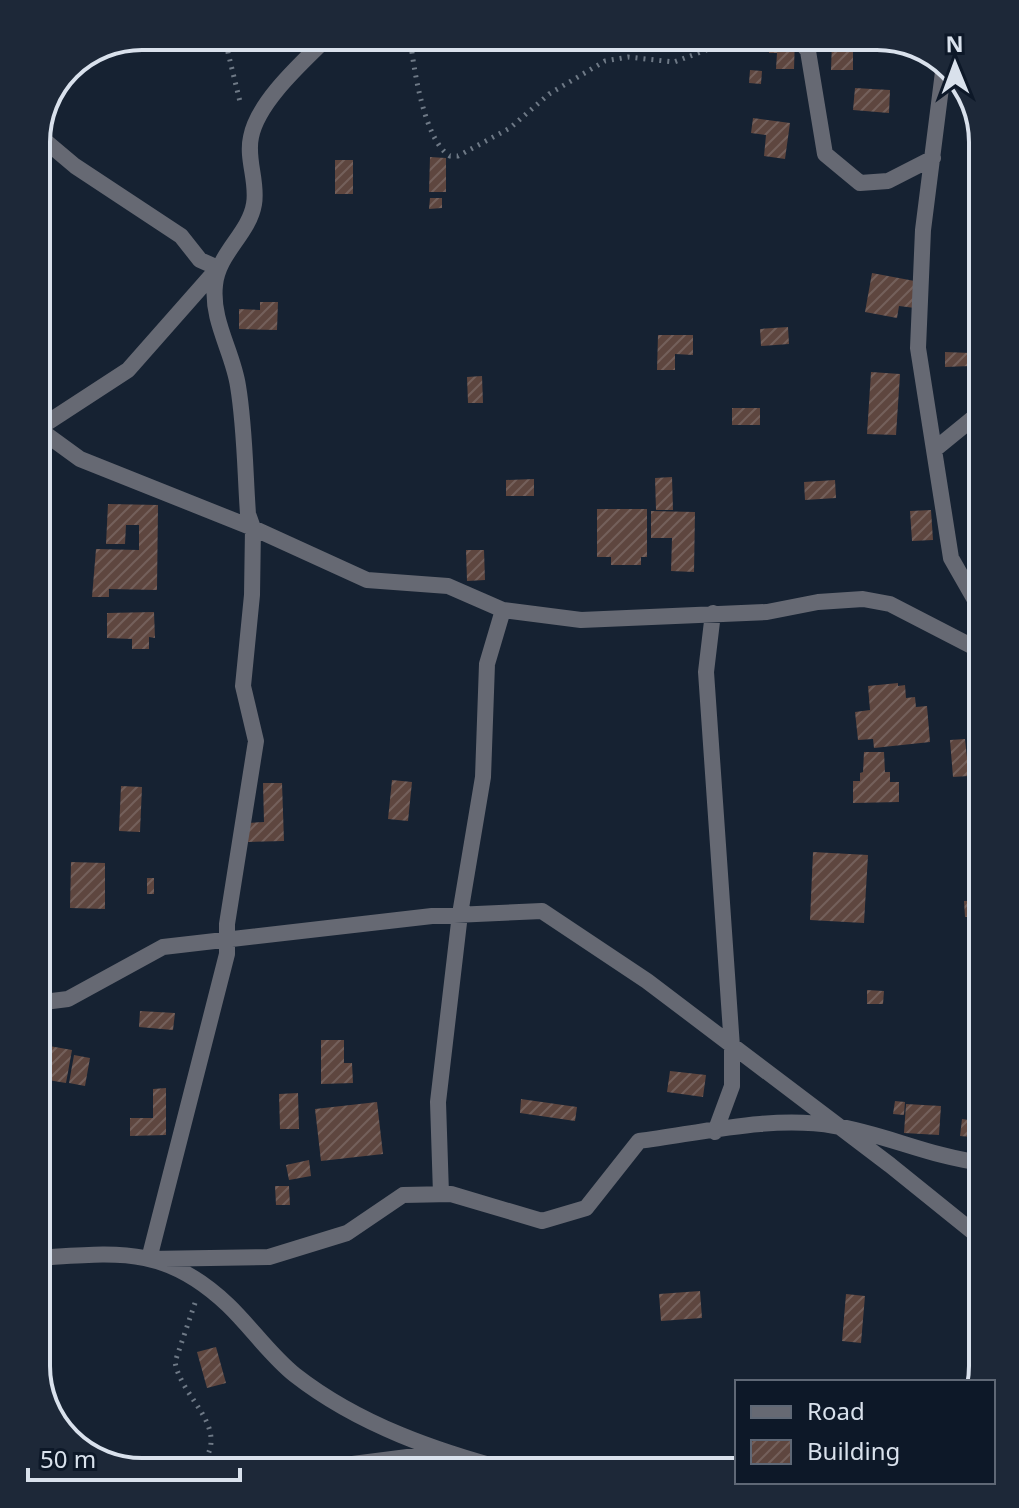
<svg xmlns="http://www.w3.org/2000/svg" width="1019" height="1508" font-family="'Noto Sans',sans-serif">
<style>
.building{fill:url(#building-hatch)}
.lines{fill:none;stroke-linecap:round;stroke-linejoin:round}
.path{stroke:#6e7986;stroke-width:5;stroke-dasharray:2 6;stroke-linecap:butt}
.minor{stroke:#666973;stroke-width:16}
.rim{fill:none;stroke:#d9e1ec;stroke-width:4}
</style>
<defs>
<pattern id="building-hatch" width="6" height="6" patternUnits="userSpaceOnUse" patternTransform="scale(2)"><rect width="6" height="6" fill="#5e463f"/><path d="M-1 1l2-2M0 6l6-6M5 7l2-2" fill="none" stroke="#74605b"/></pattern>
</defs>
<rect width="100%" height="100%" fill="#162232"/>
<!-- building -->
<path class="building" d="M 777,36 L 795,36 L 794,69 L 776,69 L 777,53 L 769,53 L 769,39 Z
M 832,41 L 853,42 L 853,70 L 831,70 Z
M 750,70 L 762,71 L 761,84 L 749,83 Z
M 855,88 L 890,90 L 889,113 L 853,110 Z
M 753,118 L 790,123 L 785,159 L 764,156 L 766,135 L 751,133 Z
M 430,157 L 446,158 L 446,192 L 429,192 Z
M 335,160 L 353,160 L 353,194 L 335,194 Z
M 430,198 L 442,198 L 442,208 L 429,209 Z
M 972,271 L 983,271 L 983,300 L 972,300 Z
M 872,273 L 920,282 L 915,308 L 899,306 L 897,318 L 865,312 Z
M 260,302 L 278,302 L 277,330 L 239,329 L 239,309 L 260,310 Z
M 979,305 L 983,305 L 983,338 L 971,338 L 971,313 L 979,313 Z
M 788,327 L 789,344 L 761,346 L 760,329 Z
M 658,335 L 693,335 L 693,355 L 675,354 L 675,370 L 657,370 Z
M 945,352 L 971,353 L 971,366 L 945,367 Z
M 871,372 L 900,374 L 896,435 L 867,434 Z
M 482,376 L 483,403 L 468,403 L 467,377 Z
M 732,408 L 760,408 L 760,425 L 732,425 Z
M 672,477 L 673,510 L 656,510 L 655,478 Z
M 534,479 L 534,496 L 506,496 L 506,480 Z
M 835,480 L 836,498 L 805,500 L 804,482 Z
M 108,504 L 158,505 L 157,590 L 109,589 L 109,597 L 92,597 L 96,549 L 139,550 L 139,525 L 126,525 L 125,544 L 106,544 Z
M 597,509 L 647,509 L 647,557 L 641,557 L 641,565 L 611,565 L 611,557 L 597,557 Z
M 931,510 L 933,540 L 912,541 L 910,511 Z
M 651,511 L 695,512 L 694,572 L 671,571 L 672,538 L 651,538 Z
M 466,550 L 484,550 L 485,580 L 467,581 Z
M 154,612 L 155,638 L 149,637 L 149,649 L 132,649 L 132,639 L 107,638 L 107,613 Z
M 898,683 L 898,686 L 905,685 L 906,698 L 915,697 L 916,707 L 927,706 L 930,742 L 874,748 L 873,739 L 858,740 L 855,712 L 870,710 L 868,686 Z
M 965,739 L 969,776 L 953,777 L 950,740 Z
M 864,752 L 884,752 L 885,772 L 890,772 L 890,782 L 899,782 L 899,802 L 853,803 L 853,781 L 860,781 L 860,773 L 863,772 Z
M 392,780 L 412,782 L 408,821 L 388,819 Z
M 263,783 L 282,783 L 284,841 L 247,842 L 247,823 L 264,822 Z
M 121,786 L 142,787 L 140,832 L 119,831 Z
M 813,852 L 868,855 L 864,923 L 810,920 Z
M 71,862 L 105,863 L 105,909 L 70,908 Z
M 147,878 L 154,878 L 154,894 L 147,894 Z
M 983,900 L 983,916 L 965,917 L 964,901 Z
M 867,990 L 884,991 L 883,1004 L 867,1004 Z
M 140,1011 L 175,1013 L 173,1030 L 139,1027 Z
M 321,1040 L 344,1040 L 344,1063 L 352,1063 L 353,1083 L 321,1084 Z
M 38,1044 L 72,1050 L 66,1083 L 36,1078 Z
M 74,1055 L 90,1058 L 85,1086 L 69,1083 Z
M 670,1071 L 706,1075 L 703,1097 L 667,1092 Z
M 166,1088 L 166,1135 L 130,1136 L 130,1118 L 153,1118 L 153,1089 Z
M 298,1093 L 299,1129 L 280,1129 L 279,1094 Z
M 521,1099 L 577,1107 L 575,1121 L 520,1113 Z
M 895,1101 L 905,1102 L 904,1115 L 893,1114 Z
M 377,1102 L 383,1154 L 321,1161 L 315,1109 Z
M 906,1104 L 941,1106 L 939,1135 L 904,1133 Z
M 962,1119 L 983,1122 L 983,1138 L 960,1136 Z
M 309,1160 L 311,1176 L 289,1180 L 286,1165 Z
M 275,1186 L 289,1186 L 290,1205 L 276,1205 Z
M 700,1291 L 702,1318 L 661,1321 L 659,1294 Z
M 846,1294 L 865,1296 L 861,1343 L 842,1341 Z
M 216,1347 L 226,1383 L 207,1388 L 197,1352 Z"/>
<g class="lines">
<!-- path -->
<path class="path" d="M 224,36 L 241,106
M 410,36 C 413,65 424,141 450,156 L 458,156 L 510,128 L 549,94 L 605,61 L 628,57 L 674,62 L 744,36
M 195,1303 L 175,1362 C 182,1402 238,1430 195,1472"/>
<!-- minor -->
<path class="minor" d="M 329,36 C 304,61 258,101 251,137 C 246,159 258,182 254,204 C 249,234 218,253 215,285 C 211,321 233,352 238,386 C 245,428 245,472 248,514 L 253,528 L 252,595 L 243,686 L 256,741 L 227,924 L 227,954 L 149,1259 L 269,1257 L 347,1233 L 403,1195 L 451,1194 L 542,1221 L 586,1208 L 639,1141 C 701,1133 772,1115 835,1126 C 885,1134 931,1157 983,1163
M 796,36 L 808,51 L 825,154 L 860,183 L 888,181 L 933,158
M 944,64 L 923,230 L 918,348 L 951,558 L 983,614
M 36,427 L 80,459 L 253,528 L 367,580 L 448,586 L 503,610 L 581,620 L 767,612 L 818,602 L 863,599 L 890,604 L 983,652
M 36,430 L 128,370 L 218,268 L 200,260 L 181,236 L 75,166 L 37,134
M 934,450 L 983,410
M 713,613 L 706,672 L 732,1047 L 732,1086 L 715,1132
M 36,1003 L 68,999 L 163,947 L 432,916 L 542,911 L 647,981 L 890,1165 L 983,1240
M 441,1194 L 438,1102 L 460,914 L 483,777 L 487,664 L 503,610
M 36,1258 C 116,1253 164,1244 228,1305 C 251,1327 270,1355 295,1375 C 359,1425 438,1452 515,1472
M 290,1472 L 439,1453"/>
</g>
<!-- crop -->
<path d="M0 0H1019V1508H0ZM142 50H877A92 92 0 0 1 969 142V1366A92 92 0 0 1 877 1458H142A92 92 0 0 1 50 1366V142A92 92 0 0 1 142 50Z" fill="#1d2838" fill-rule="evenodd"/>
<path class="rim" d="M142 50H877A92 92 0 0 1 969 142V1366A92 92 0 0 1 877 1458H142A92 92 0 0 1 50 1366V142A92 92 0 0 1 142 50Z"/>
<!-- legend -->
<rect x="735" y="1380" width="260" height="104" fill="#0d1828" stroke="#5f6876" stroke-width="2"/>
<rect x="751" y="1406" width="40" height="12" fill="#666973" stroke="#5f6876" stroke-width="2"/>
<text x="807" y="1420" font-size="24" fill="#d9e1ec">Road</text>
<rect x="751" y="1440" width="40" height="24" fill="url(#building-hatch)" stroke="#5f6876" stroke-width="2"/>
<text x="807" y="1460" font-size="24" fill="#d9e1ec">Building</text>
<!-- north arrow -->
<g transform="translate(955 64) rotate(359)" stroke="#0d1828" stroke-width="6" paint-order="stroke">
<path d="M0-6L14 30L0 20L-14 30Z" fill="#d9e1ec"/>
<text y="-12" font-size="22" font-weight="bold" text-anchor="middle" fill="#d9e1ec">N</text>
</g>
<!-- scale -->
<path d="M28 1468v12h212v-12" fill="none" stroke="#d9e1ec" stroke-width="4"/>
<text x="40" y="1468" font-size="24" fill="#d9e1ec" stroke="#0d1828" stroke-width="6" paint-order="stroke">50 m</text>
</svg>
